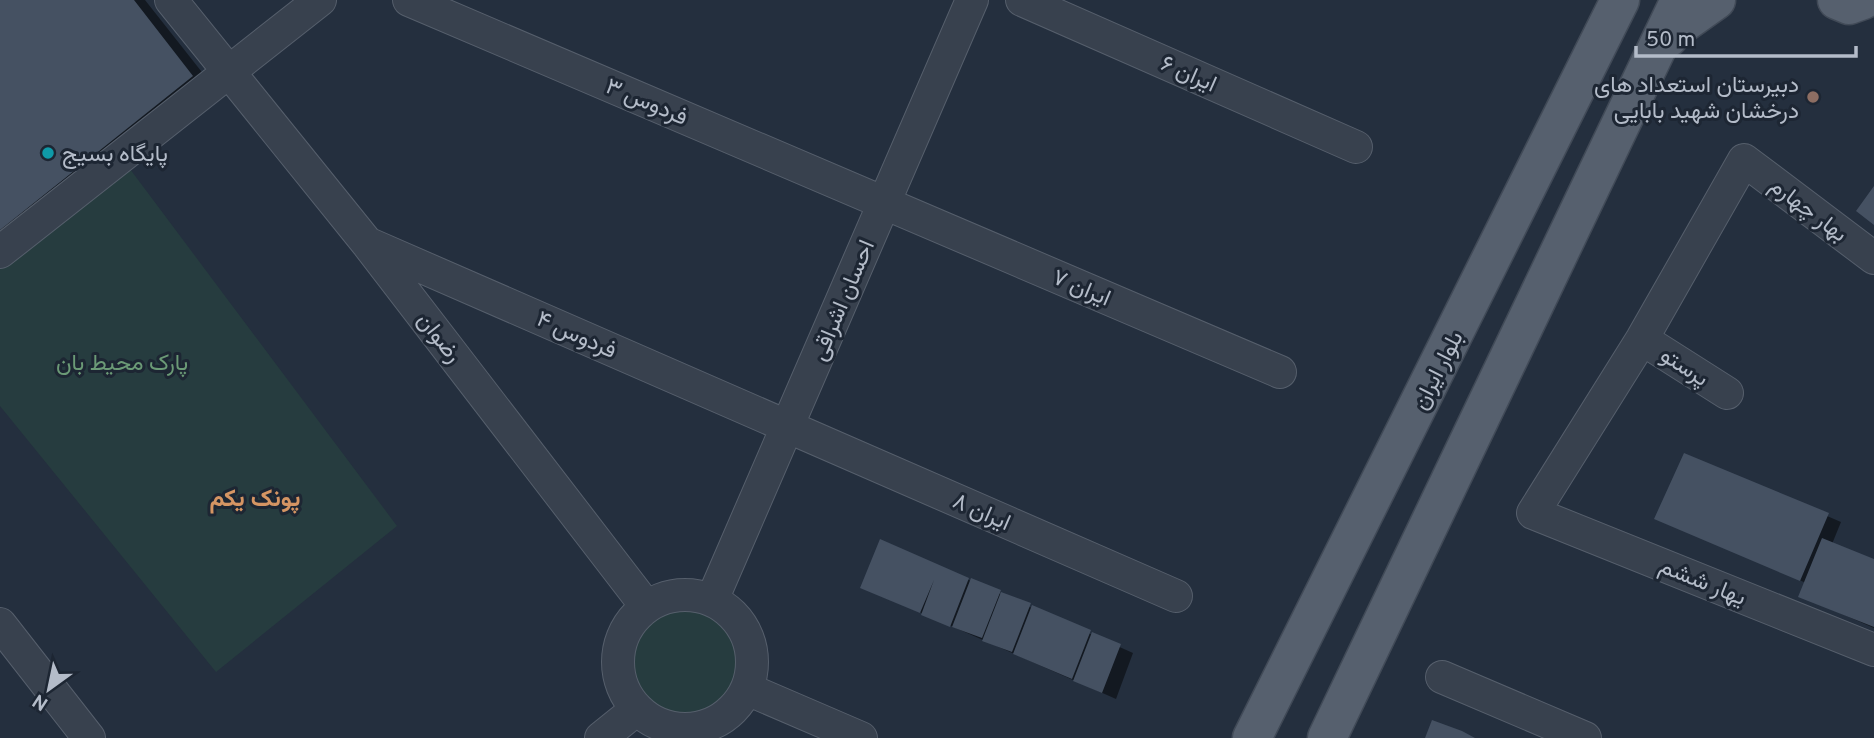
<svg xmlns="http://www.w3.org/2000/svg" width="1874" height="738" font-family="Overpass,Vazirmatn,sans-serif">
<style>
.green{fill:#263c3f}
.shadow{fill:#0007}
.building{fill:#455162}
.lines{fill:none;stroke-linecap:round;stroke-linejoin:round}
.minor-casing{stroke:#565f6c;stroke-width:34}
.major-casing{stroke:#414a57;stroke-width:41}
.minor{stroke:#38414e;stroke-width:32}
.major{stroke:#56606e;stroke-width:38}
.education-dot{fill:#8d6e63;stroke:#1d2633;stroke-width:2.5}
.culture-dot{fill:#0f9aa8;stroke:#1d2633;stroke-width:2.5}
.labels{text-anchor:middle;stroke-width:6;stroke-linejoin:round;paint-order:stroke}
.street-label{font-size:23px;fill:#b4bcc9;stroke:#1d2633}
.poi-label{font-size:23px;fill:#b4bcc9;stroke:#1d2633;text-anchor:end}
.park-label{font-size:23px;fill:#6b9a76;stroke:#1d2633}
.neighbourhood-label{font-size:24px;font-weight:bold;fill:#d59563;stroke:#1d2633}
</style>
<rect width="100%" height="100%" fill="#242f3e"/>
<!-- green -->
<path class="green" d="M 121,157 L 397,526 L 216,672 L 0,406 L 0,252 Z
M 690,594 C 704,598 718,601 729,610 C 748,626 760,666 750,690 C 748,695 741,702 737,706 C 704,738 645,735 624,690 C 611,662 621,621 649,605 C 662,597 675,596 690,594 Z"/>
<!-- shadow -->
<path class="shadow" d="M 0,0 L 145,0 L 216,90 L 0,262 Z
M 1685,455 L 1841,522 L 1832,544 L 1874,561 L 1874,628 L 1801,596 L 1806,583 L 1656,518 Z
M 881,541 L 1133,653 L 1116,699 L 863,587 Z"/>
<!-- building -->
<path class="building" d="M 0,0 L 134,0 L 193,76 L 0,230 Z
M 1874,186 L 1874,225 L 1856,211 Z
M 1684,453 L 1829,513 L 1800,581 L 1654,519 Z
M 1822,538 L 1874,559 L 1874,627 L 1798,597 Z
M 880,539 L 969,578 L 950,627 L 921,615 L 934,580 L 920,613 L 860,588 Z
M 971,578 L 1001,590 L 982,638 L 952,627 Z
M 1001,592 L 1031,603 L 1012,652 L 982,641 Z
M 1032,605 L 1091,630 L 1072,679 L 1013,654 Z
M 1092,632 L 1121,644 L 1102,693 L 1073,681 Z
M 1432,720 L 1462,731 L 1475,738 L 1425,738 Z"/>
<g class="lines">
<!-- minor casing -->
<g class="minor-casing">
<path id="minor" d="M 171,0 L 367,243 L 646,606
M 409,0 L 1280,372
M 1022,0 L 1356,147
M 367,243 L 1176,596
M 0,252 L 320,0
M 1874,258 L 1744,160 L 1642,339 L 1533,513 L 1874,650
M 1642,339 L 1727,393
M618 662a67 67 0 1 1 134 0a67 67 0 1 1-134 0Z
M 712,600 L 972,0
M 0,624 L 89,738
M 1442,677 L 1585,738
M 747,689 L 861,738
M 601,738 L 637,709"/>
</g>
<!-- major casing -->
<g class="major-casing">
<path id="major" d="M 1837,0 L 1849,5 L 1863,0
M 1668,38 L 1678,27 L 1716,0
M 1252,738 L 1620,0
M 1327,738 L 1680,0"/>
</g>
<!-- minor -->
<use href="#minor" class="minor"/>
<!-- major -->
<use href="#major" class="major"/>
</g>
<!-- markers -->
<circle class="education-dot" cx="1813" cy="97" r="7"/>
<circle class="culture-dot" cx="48" cy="153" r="7"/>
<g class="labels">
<!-- street labels -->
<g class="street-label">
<text transform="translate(1189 73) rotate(24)" y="8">ایران ۶</text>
<text transform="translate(647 101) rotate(23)" y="8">فردوس ۳</text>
<text transform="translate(1809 209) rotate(37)" y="8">بهار چهارم</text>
<text transform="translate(1082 287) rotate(23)" y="8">ایران ۷</text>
<text transform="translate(842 300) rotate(-67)" y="8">احسان اشراقی</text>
<text transform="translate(577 334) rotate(24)" y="8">فردوس ۴</text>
<text transform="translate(440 337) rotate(52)" y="8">رضوان</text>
<text transform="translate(1685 366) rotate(33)" y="8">پرستو</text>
<text transform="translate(1437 370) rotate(-63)" y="8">بلوار ایران</text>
<text transform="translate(982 511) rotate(24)" y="8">ایران ۸</text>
<text transform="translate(1703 581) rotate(22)" y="8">یهار ششم</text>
</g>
<!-- poi labels -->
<g class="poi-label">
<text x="1799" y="92">دبیرستان استعداد های<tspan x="1799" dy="26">درخشان شهید بابایی</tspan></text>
<text x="62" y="161" text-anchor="start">پایگاه بسیج</text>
</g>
<!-- park labels -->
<g class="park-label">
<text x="122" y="370">پارک محیط بان</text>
</g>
<!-- neighbourhood labels -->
<g class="neighbourhood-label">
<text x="255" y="506">پونک یکم</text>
</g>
</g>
<!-- north arrow -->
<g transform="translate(49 689) rotate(213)" stroke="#1d2633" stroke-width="5" paint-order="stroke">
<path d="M0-5L12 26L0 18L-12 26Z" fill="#b4bcc9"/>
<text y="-10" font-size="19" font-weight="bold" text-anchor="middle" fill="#b4bcc9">N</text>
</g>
<!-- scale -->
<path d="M1636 46v10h220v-10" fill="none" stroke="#b4bcc9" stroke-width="3.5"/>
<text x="1646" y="46" font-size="21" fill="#b4bcc9" stroke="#1d2633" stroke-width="5" paint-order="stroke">50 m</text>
</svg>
